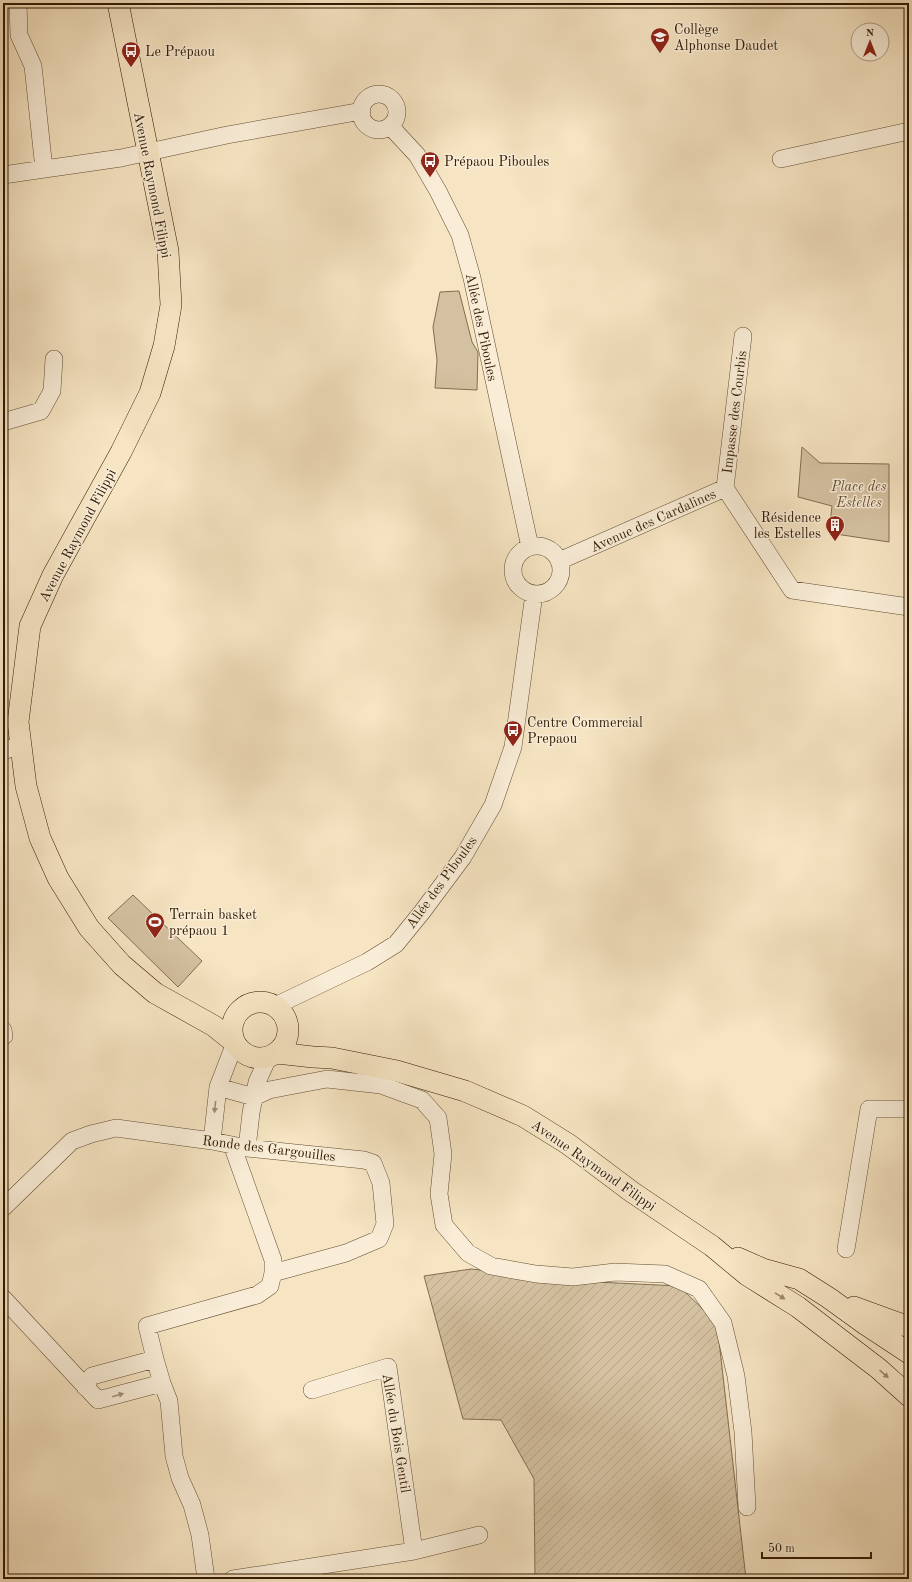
<svg xmlns="http://www.w3.org/2000/svg" width="912" height="1582" font-family="'Old Standard TT',serif">
<style>
.park{fill:#d4c1a1;stroke:#826d51}
.garden{fill:url(#garden-furrows);stroke:#826d51}
.lines{fill:none;stroke-linecap:round;stroke-linejoin:round}
.minor-casing{stroke:#624c31;stroke-width:18}
.major-casing{stroke:#301901;stroke-width:22}
.minor{stroke:#f9edd7;stroke-width:17}
.major{stroke:#f6e4c2;stroke-width:21}
.oneway{fill:#9f8e77}
.oneway2{fill:#9d896b}
.labels{text-anchor:middle;stroke-width:3;stroke-linejoin:round;paint-order:stroke}
.poi-label{font-size:14px;fill:#301901;stroke:#f9edd7;text-anchor:start}
.street-label{font-size:14px;fill:#301901;stroke:#f9edd7}
.park-label{font-size:14px;font-style:italic;fill:#614b31;stroke:#f9edd7}
</style>
<defs>
<pattern id="garden-furrows" width="10" height="10" patternUnits="userSpaceOnUse"><rect width="10" height="10" fill="#d4c1a1"/><path d="M-1 1l2-2M0 10L10 0M9 11l2-2" fill="none" stroke="#b6a589"/></pattern>
</defs>
<rect width="100%" height="100%" fill="#f6e4c2"/>
<filter id="stains"><feTurbulence type="fractalNoise" baseFrequency=".005" numOctaves="4"/><feColorMatrix values="0 0 0 0 .2 0 0 0 0 .09 0 0 0 0 .02 0 0 0 .5 -.17"/></filter>
<radialGradient id="worn" r=".72"><stop offset=".6" stop-color="#630" stop-opacity="0"/><stop offset="1" stop-color="#630" stop-opacity=".3"/></radialGradient>
<!-- park -->
<path class="park" d="M 459,291 L 472,342 L 478,352 L 477,390 L 435,388 L 437,360 L 433,327 L 440,292 Z
M 802,447 L 820,463 L 889,464 L 889,542 L 829,533 L 832,506 L 798,497 Z
M 133,895 L 202,961 L 178,987 L 108,918 Z"/>
<!-- garden -->
<path class="garden" d="M 471,1269 L 596,1282 L 679,1286 L 717,1323 L 746,1579 L 524,1579 L 535,1577 L 534,1479 L 501,1420 L 463,1419 L 424,1276 Z"/>
<g class="lines">
<!-- minor casing -->
<g class="minor-casing">
<path id="minor" d="M 18,3 L 19,35 L 33,66 L 44,169
M361 112a18 18 0 1 1 36 0a18 18 0 1 1-36 0Z
M 390,126 L 417,155 L 438,191 L 460,235 L 472,278 L 530,547
M 781,159 L 909,131
M 3,175 L 121,158 L 227,135 L 362,111
M 3,422 L 41,411 L 52,391 L 54,359
M 725,488 L 743,336
M513 570a24 24 0 1 1 48 0a24 24 0 1 1-48 0Z
M 559,561 L 725,488 L 792,590 L 909,607
M 3,751 L 21,745
M 275,1006 L 367,962 L 396,944 L 422,912 L 463,857 L 493,805 L 513,747 L 534,594
M 3,1030 L 4,1036
M 218,1087 L 254,1097 L 269,1090 L 327,1079 L 381,1085 L 422,1100 L 438,1118 L 443,1154 L 439,1194 L 444,1225 L 468,1253 L 491,1266 L 536,1274 L 573,1277 L 615,1272 L 665,1274 L 699,1289 L 723,1323 L 736,1376 L 743,1432 L 747,1507
M 212,1141 L 218,1087 L 235,1043
M 247,1148 L 251,1113 L 257,1082 L 268,1058
M 3,1208 L 72,1141 L 91,1134 L 116,1128 L 212,1141 L 247,1148 L 364,1160 L 373,1163 L 381,1183 L 385,1224 L 379,1239 L 346,1253 L 273,1273
M 846,1249 L 869,1109 L 909,1109
M 3,1298 L 98,1400 L 162,1383
M 85,1387 L 92,1376 L 155,1359
M 312,1390 L 388,1367 L 414,1551
M 206,1579 L 200,1535 L 192,1505 L 180,1478 L 174,1456 L 169,1401 L 162,1383 L 155,1359 L 147,1326 L 257,1295 L 270,1286 L 273,1273 L 273,1260 L 232,1145
M 233,1579 L 414,1551 L 479,1535"/>
</g>
<!-- major casing -->
<g class="major-casing">
<path id="major" d="M 118,3 L 168,251 L 171,305 L 164,346 L 150,393 L 121,452 L 53,575 L 30,626 L 18,722 L 26,786 L 40,838 L 58,878 L 89,928 L 122,965 L 155,993 L 214,1026 L 235,1043
M232 1030a28 28 0 1 1 56 0a28 28 0 1 1-56 0Z
M 277,1053 L 313,1057 L 332,1058 L 397,1071 L 465,1091 L 523,1116 L 568,1144 L 632,1192 L 712,1246 L 747,1275 L 798,1307 L 879,1369 L 909,1396
M 738,1258 L 763,1269 L 799,1279 L 829,1298 L 865,1324 L 909,1353
M 854,1307 L 909,1327"/>
</g>
<!-- minor -->
<use href="#minor" class="minor"/>
<!-- major -->
<use href="#major" class="major"/>
</g>
<!-- one-way arrows -->
<defs><path id="oneway-solid" d="M-6-.8H1V-3.2L6.5 0L1 3.2V.8H-6Z"/></defs>
<g class="oneway">
<use href="#oneway-solid" transform="translate(215 1107) rotate(96)"/>
<use href="#oneway-solid" transform="translate(118 1395) rotate(-16)"/>
</g>
<g class="oneway2">
<use href="#oneway-solid" transform="translate(780 1296) rotate(32)"/>
<use href="#oneway-solid" transform="translate(884 1374) rotate(42)"/>
</g>
<!-- icons -->
<defs>
<g id="school-pin" transform="scale(1)"><path d="M0 17L-7.5 6A9.5 9.5 0 1 1 7.5 6Z" fill="#8f2418" stroke="#f9edd7"/><path d="M0-5L7-2L0 1L-7-2ZM-4 1L0 2.5L4 1V4Q0 6-4 4Z" fill="#fff"/></g>
<g id="bus-pin" transform="scale(1)"><path d="M0 17L-7.5 6A9.5 9.5 0 1 1 7.5 6Z" fill="#8f2418" stroke="#f9edd7"/><path d="M-5-6H5V4H4V6H2V4H-2V6H-4V4H-5ZM-3.5-4V0h7V-4ZM-3.5 1.2v1.5H-2V1.2ZM2 1.2v1.5H3.5V1.2Z" fill="#fff"/></g>
<g id="building-pin" transform="scale(1)"><path d="M0 17L-7.5 6A9.5 9.5 0 1 1 7.5 6Z" fill="#8f2418" stroke="#f9edd7"/><path d="M-4-6H4V6H1V3H-1V6H-4ZM-2.5-4.3h1.7v1.8h-1.7ZM.8-4.3h1.7v1.8H.8ZM-2.5-1h1.7V.8h-1.7ZM.8-1h1.7V.8H.8Z" fill="#fff"/></g>
<g id="stadium-pin" transform="scale(1)"><path d="M0 17L-7.5 6A9.5 9.5 0 1 1 7.5 6Z" fill="#8f2418" stroke="#f9edd7"/><path d="M0-5a6.5 5 0 1 0 0 10a6.5 5 0 1 0 0-10ZM-3.5-1.8h7v3.6h-7Z" fill="#fff"/></g>
</defs>
<g fill-rule="evenodd">
<use href="#school-pin" x="660" y="37"/>
<use href="#bus-pin" x="131" y="51"/>
<use href="#bus-pin" x="430" y="161"/>
<use href="#building-pin" x="835" y="525"/>
<use href="#bus-pin" x="513" y="730"/>
<use href="#stadium-pin" x="155" y="922"/>
</g>
<g class="labels">
<!-- poi labels -->
<g class="poi-label">
<text x="674" y="34">Collège<tspan x="674" dy="16">Alphonse Daudet</tspan></text>
<text x="145" y="56">Le Prépaou</text>
<text x="444" y="166">Prépaou Piboules</text>
<text x="821" y="522" text-anchor="end">Résidence<tspan x="821" dy="16">les Estelles</tspan></text>
<text x="527" y="727">Centre Commercial<tspan x="527" dy="16">Prepaou</tspan></text>
<text x="169" y="919">Terrain basket<tspan x="169" dy="16">prépaou 1</tspan></text>
</g>
<!-- street labels -->
<g class="street-label">
<text transform="translate(153 185) rotate(79)" y="5">Avenue Raymond Filippi</text>
<text transform="translate(482 327) rotate(78)" y="5">Allée des Piboules</text>
<text transform="translate(734 412) rotate(-83)" y="5">Impasse des Courbis</text>
<text transform="translate(653 520) rotate(-24)" y="5">Avenue des Cardalines</text>
<text transform="translate(77 535) rotate(-62)" y="5">Avenue Raymond Filippi</text>
<text transform="translate(441 882) rotate(-54)" y="5">Allée des Piboules</text>
<text transform="translate(269 1148) rotate(7)" y="5">Ronde des Gargouilles</text>
<text transform="translate(594 1165) rotate(35)" y="5">Avenue Raymond Filippi</text>
<text transform="translate(397 1433) rotate(81)" y="5">Allée du Bois Gentil</text>
</g>
<!-- park labels -->
<g class="park-label">
<text x="859" y="491">Place des<tspan x="859" dy="16">Estelles</tspan></text>
</g>
</g>
<!-- margin -->
<rect width="912" height="1582" fill="none" stroke="#f6e4c2" stroke-width="16"/>
<rect x="4" y="4" width="904" height="1574" fill="none" stroke="#301901" stroke-width="2"/>
<rect x="8" y="8" width="896" height="1566" fill="none" stroke="#301901"/>
<!-- north arrow -->
<g transform="translate(870 42)"><circle r="19" fill="#f9edd7" stroke="#a99881"/>
<path d="M0-3L7 15L0 10L-7 15Z" fill="#8f2418"/>
<text y="-6" font-size="11" font-weight="bold" text-anchor="middle" fill="#301901">N</text>
</g>
<!-- scale -->
<path d="M762 1552v6h109v-6" fill="none" stroke="#301901" stroke-width="2"/>
<text x="768" y="1552" font-size="12" fill="#301901" stroke="#f9edd7" stroke-width="3" paint-order="stroke">50 m</text>
<rect width="100%" height="100%" filter="url(#stains)"/>
<rect width="100%" height="100%" fill="url(#worn)"/>
</svg>
